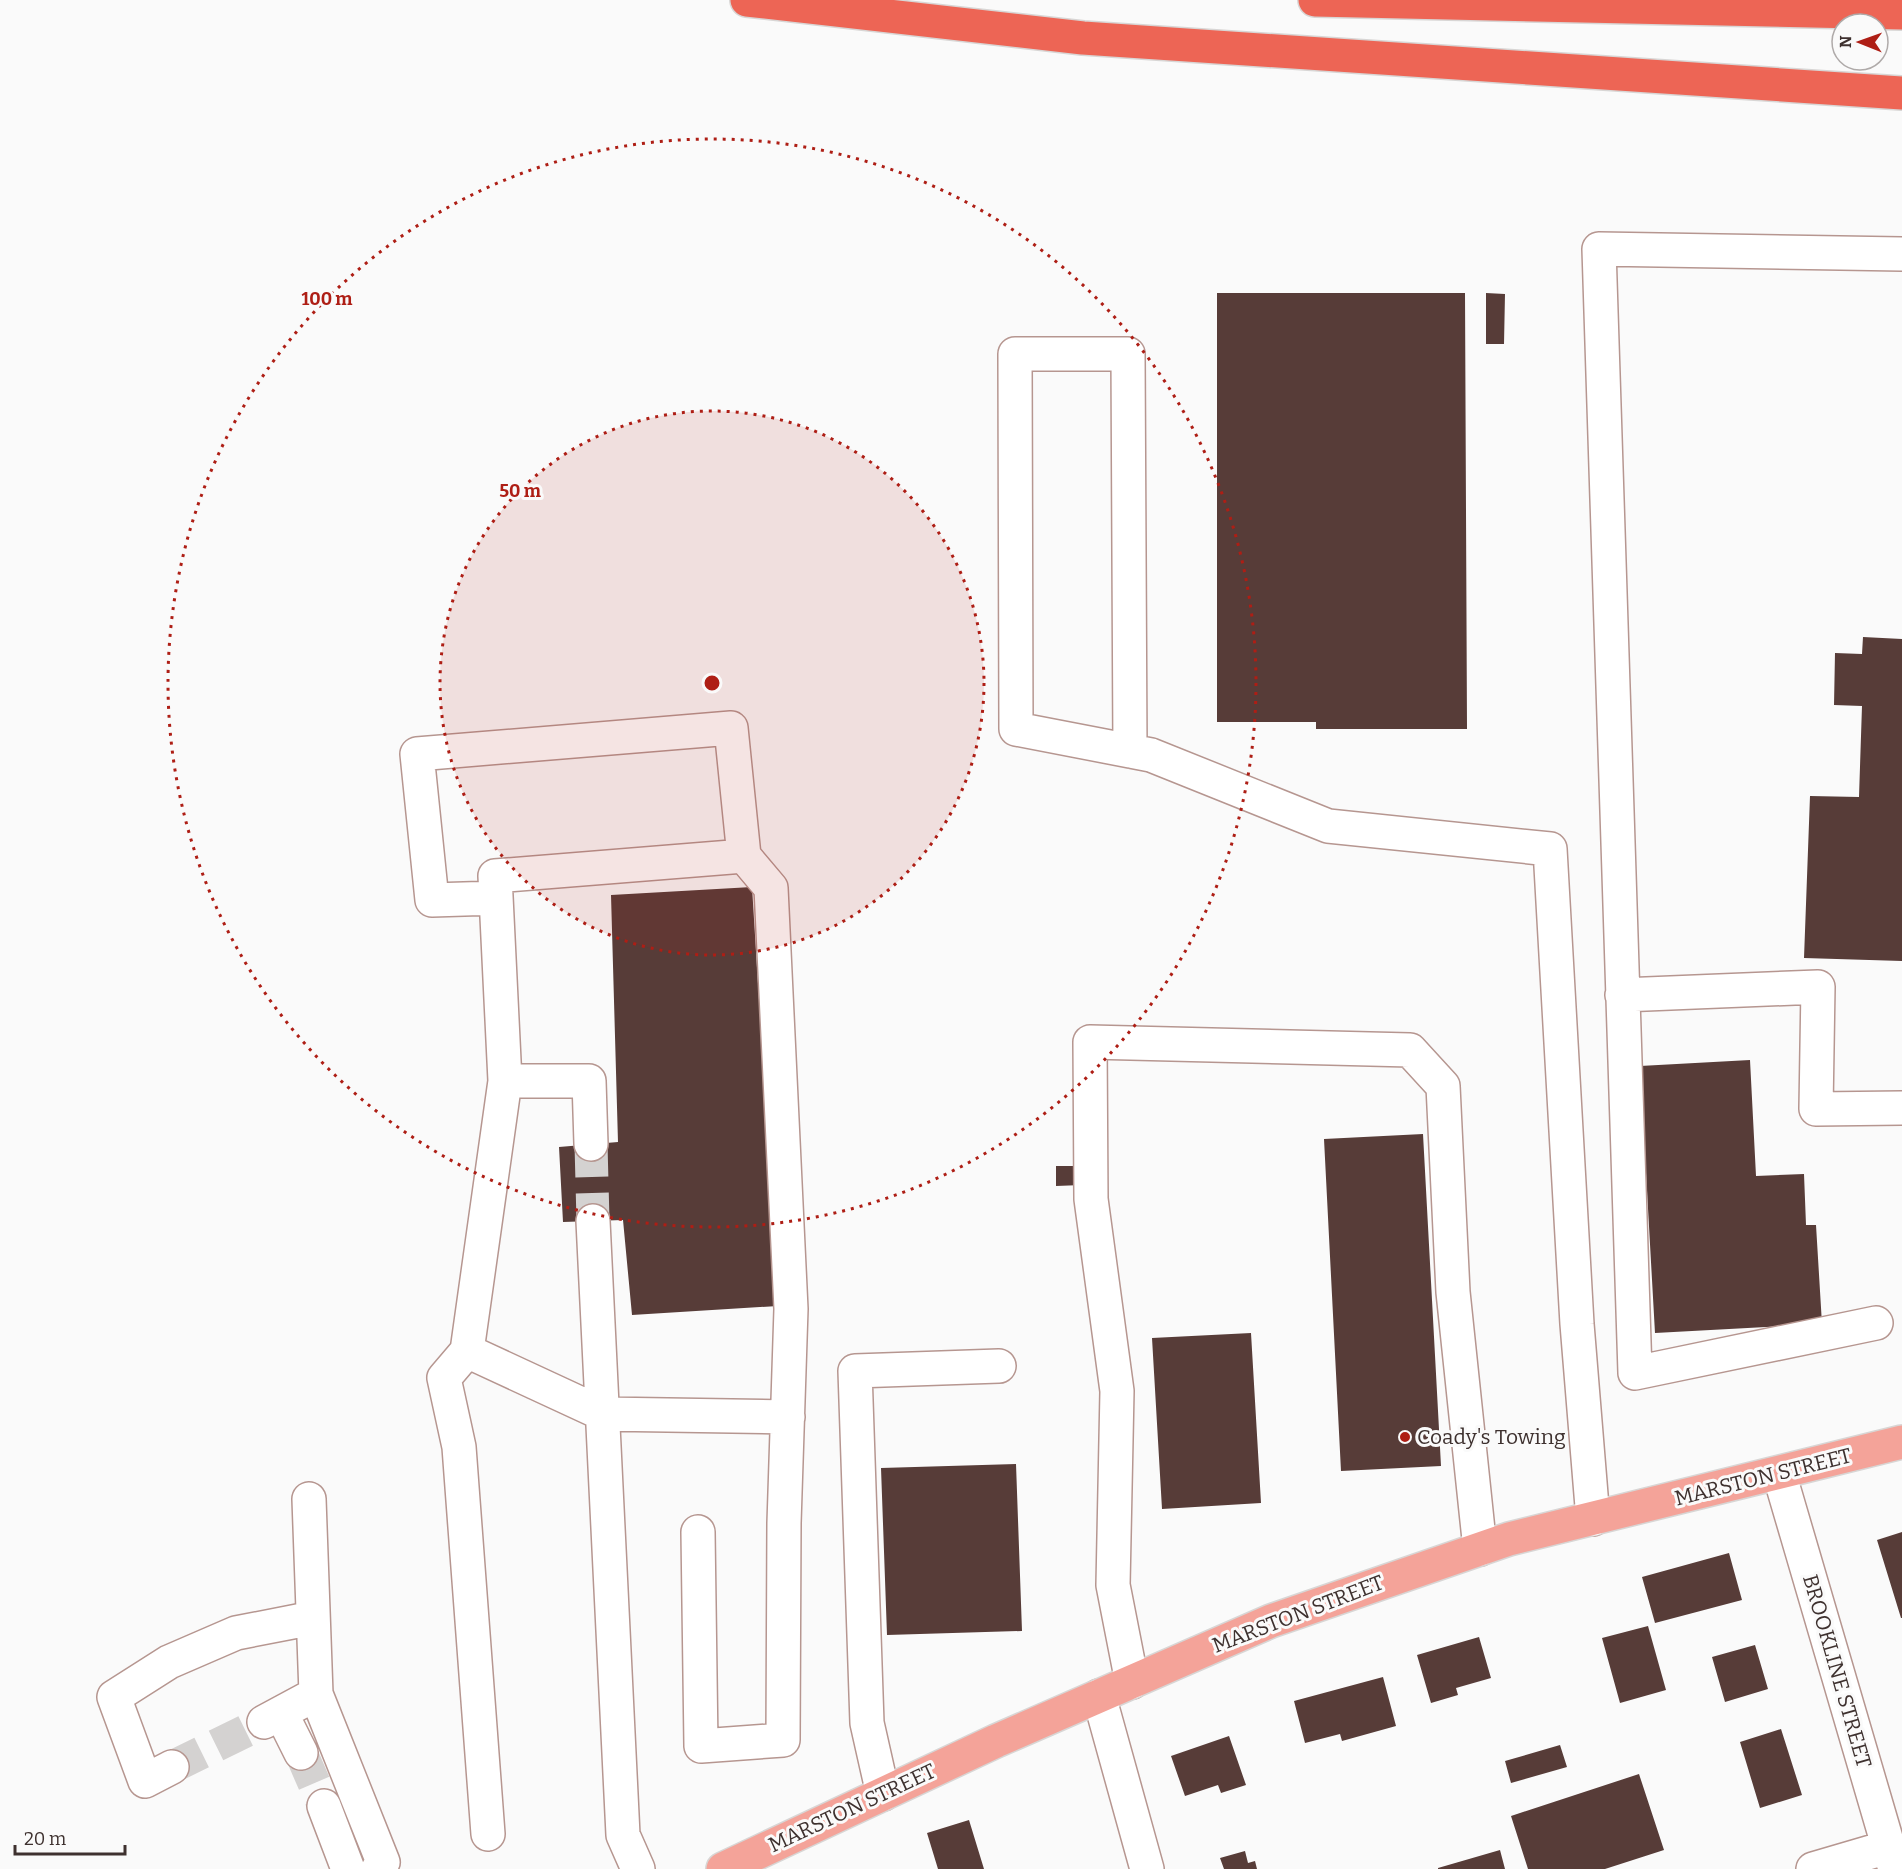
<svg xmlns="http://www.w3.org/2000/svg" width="1902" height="1869" font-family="Bitter,serif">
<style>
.building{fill:#573c38}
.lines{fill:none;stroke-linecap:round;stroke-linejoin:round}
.minor-tunnel{stroke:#d4d2d1;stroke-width:33;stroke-dasharray:33 16;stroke-linecap:butt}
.minor-casing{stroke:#b69690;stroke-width:36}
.major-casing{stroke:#d8d6d5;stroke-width:36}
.highway-casing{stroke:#d8d6d5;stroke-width:36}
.minor{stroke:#fff;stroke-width:33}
.major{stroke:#f4a399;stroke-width:33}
.highway{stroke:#ed6555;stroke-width:33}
.ring{fill:none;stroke:#ae1e15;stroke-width:3;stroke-dasharray:3 6}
.poi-dot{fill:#ae1e15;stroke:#fafafa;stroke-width:2}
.labels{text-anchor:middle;stroke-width:6;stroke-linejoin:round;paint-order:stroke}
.poi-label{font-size:21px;fill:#3e312f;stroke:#fafafa;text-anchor:start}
.street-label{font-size:21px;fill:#3e312f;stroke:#fafafa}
.centre{fill:#ae1e15;stroke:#fafafa;stroke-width:3}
.ring-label{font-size:18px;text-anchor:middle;font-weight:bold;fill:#ae1e15;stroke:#fafafa;stroke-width:6;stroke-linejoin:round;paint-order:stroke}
</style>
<rect width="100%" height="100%" fill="#fafafa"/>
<!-- building -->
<path class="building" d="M 1217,293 L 1465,293 L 1467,729 L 1316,729 L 1316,722 L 1217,722 Z
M 1486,293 L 1505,294 L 1504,344 L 1486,344 Z
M 1863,637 L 1902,639 L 1902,961 L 1804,958 L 1810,796 L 1859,797 L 1862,706 L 1834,705 L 1835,653 L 1862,654 Z
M 752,887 L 778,1306 L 632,1315 L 623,1220 L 563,1222 L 559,1147 L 618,1142 L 611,895 Z
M 1750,1060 L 1756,1176 L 1804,1174 L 1806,1225 L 1816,1225 L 1822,1324 L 1655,1333 L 1640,1066 Z
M 1423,1134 L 1441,1466 L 1341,1471 L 1324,1139 Z
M 1056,1166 L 1081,1166 L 1082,1185 L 1056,1186 Z
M 1251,1333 L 1261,1503 L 1162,1509 L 1152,1338 Z
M 1016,1464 L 1022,1631 L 887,1635 L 881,1468 Z
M 1902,1532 L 1902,1618 L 1901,1618 L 1877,1540 Z
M 1729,1553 L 1742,1600 L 1655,1623 L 1642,1577 Z
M 1648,1626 L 1666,1690 L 1620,1703 L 1602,1638 Z
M 1479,1637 L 1491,1678 L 1456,1688 L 1458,1695 L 1431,1703 L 1417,1655 Z
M 1755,1645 L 1768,1689 L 1725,1702 L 1712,1657 Z
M 1383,1677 L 1396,1726 L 1342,1741 L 1340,1734 L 1305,1743 L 1294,1701 Z
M 1781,1729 L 1802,1795 L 1760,1808 L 1740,1742 Z
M 1229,1736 L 1246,1785 L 1221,1793 L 1218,1785 L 1185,1796 L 1171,1756 Z
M 1560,1745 L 1567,1767 L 1511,1783 L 1505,1761 Z
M 1639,1774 L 1664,1850 L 1605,1869 L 1528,1869 L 1511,1816 Z
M 969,1820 L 984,1869 L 938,1869 L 927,1833 Z
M 1500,1850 L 1505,1869 L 1438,1869 L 1438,1868 Z
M 1245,1851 L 1248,1863 L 1255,1861 L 1257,1869 L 1224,1869 L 1220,1858 Z"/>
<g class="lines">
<!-- minor-tunnel -->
<path class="minor-tunnel" d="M 591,1144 L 593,1221
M 301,1753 L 324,1806
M 172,1767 L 264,1722"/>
<!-- minor casing -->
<g class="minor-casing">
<path id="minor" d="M 1130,751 L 1128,354 L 1015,354 L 1016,729 L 1151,755 L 1328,826 L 1550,849 L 1577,1324 L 1593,1519
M 496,898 L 432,900 L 417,754 L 731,728 L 744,856
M 1622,995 L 1818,987 L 1816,1109 L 1902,1108
M 505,1081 L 589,1081 L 591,1144
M 593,1221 L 623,1835 L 638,1869
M 1876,1323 L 1635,1373 L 1599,249 L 1902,254
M 467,1351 L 505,1081 L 495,876 L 744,856 L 771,888 L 791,1309 L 784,1523 L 783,1740 L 701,1746 L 698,1532
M 1779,1473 L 1895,1869
M 309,1499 L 316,1694 L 383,1862 L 378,1869
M 1132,1682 L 1113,1585 L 1117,1391 L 1091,1199 L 1090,1042 L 1410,1050 L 1443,1086 L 1453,1292 L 1480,1549
M 1099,1696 L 1147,1869
M 281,1713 L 301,1753
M 264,1722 L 316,1694
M 172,1767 L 145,1781 L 114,1697 L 169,1662 L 236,1633 L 313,1618
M 883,1794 L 867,1723 L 855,1371 L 999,1366
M 324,1806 L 348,1869
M 488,1834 L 459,1447 L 444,1378 L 467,1351 L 603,1414 L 788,1417
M 1813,1869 L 1888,1847"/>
</g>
<!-- major casing -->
<g class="major-casing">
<path id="major" d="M 723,1869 L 996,1741 L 1271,1621 L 1509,1539 L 1902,1442"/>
</g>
<!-- highway casing -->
<g class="highway-casing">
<path id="highway" d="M 747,0 L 1083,38 L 1902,93
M 1315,0 L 1902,13"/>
</g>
<!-- minor -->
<use href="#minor" class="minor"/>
<!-- major -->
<use href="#major" class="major"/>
<!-- highway -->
<use href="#highway" class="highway"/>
</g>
<!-- distance rings -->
<circle cx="712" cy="683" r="272" fill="#ae1e15" fill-opacity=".12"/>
<g class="ring">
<circle cx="712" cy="683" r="272"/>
<circle cx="712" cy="683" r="544"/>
</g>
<!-- markers -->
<circle class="poi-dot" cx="1405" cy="1437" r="6"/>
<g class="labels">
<!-- poi labels -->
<g class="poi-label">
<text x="1417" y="1444">Coady's Towing</text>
</g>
<!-- street labels -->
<g class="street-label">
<text transform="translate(1763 1477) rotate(-14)" y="7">MARSTON STREET</text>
<text transform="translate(1298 1614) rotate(-21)" y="7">MARSTON STREET</text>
<text transform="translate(1837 1671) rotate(74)" y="7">BROOKLINE STREET</text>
<text transform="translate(852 1808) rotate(-25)" y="7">MARSTON STREET</text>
</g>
</g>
<circle cx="712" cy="683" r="9" class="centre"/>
<g class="ring-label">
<text x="327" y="305">100 m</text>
<text x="520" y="497">50 m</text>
</g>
<!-- north arrow -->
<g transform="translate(1860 42) rotate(271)"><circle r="28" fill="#fafafa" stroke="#afaaa9" stroke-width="1.5"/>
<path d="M0-4.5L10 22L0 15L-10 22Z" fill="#ae1e15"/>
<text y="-9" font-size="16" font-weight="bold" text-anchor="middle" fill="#3e312f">N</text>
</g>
<!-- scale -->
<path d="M15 1845v9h110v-9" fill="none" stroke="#3e312f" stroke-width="3"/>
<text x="24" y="1845" font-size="18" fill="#3e312f" stroke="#fafafa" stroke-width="4.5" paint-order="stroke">20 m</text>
</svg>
